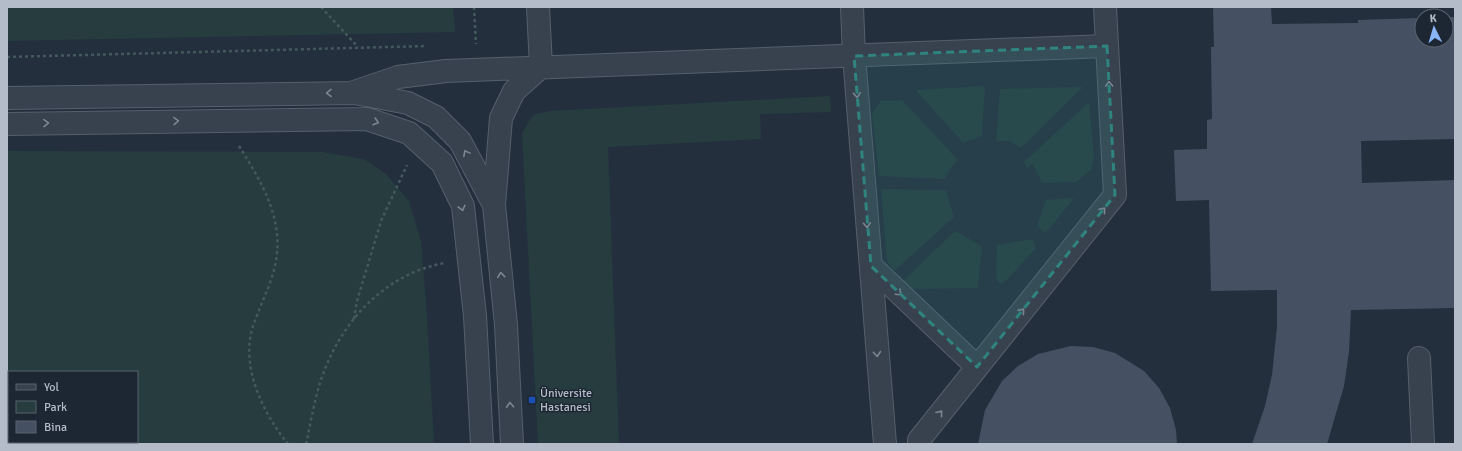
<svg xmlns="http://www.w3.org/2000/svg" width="1462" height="451" font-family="Signika,sans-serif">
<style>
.green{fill:#263c3f;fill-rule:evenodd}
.building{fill:#455162}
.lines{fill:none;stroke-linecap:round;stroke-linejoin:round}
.street-casing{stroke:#565f6c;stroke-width:24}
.path{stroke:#44595c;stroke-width:2.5;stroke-dasharray:3 3;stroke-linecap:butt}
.street{stroke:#38414e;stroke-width:22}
.oneway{stroke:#7c8592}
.marked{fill:#308480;fill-opacity:0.2;stroke:#308480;stroke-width:3;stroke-dasharray:8 5;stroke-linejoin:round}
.transit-dot{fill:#1a4fb4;stroke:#1d2633;stroke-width:1.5}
.labels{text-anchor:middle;stroke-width:3;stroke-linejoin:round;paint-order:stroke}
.poi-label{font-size:12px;fill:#b4bcc9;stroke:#1d2633;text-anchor:start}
</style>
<rect width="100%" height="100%" fill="#242f3e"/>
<!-- green -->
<path class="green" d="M 7,7 L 453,7 L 455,32 L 7,41 Z
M 985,86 L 982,136 L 963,143 L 916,90 Z
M 1083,87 L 1021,148 L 1009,141 L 996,141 L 1000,89 Z
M 830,96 L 831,112 L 760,114 L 761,139 L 608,147 L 619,444 L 538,444 L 522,133 L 533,115 L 549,111 Z
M 902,100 L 958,160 L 950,169 L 945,179 L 879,176 L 872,114 L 881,101 Z
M 1089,102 L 1094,158 L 1091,170 L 1076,182 L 1042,183 L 1033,164 L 1027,168 L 1024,162 Z
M 7,151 L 322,152 L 364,159 L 386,174 L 409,201 L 421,241 L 427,317 L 434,444 L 7,444 ZM 9,372 L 137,372 L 137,442 L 9,442 Z
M 881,189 L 947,190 L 947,195 L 954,217 L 894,271 L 887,261 Z
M 1074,198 L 1046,233 L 1037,226 L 1046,200 Z
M 955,231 L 982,246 L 978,288 L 913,289 L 900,284 Z
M 1033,239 L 1036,248 L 1007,280 L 1000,284 L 996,279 L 997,245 Z"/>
<!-- building -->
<path class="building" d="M 1213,7 L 1271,7 L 1272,24 L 1358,23 L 1358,20 L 1422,18 L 1422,40 L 1446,40 L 1446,17 L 1455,17 L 1455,139 L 1361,141 L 1362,183 L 1455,180 L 1455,308 L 1351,310 L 1349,352 L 1344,386 L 1327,444 L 1252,444 L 1265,406 L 1272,375 L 1277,327 L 1277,290 L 1211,291 L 1209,200 L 1176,201 L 1174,150 L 1207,149 L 1207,120 L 1212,119 L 1211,47 L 1214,47 Z
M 1071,346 L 1093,347 L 1115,353 L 1144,371 L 1159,388 L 1170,408 L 1176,430 L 1177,444 L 978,444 L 985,410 L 1002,381 L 1018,366 L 1038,354 Z"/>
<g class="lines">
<!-- street casing -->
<g class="street-casing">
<path id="street" d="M 538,7 L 541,67
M 852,7 L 854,56 L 885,444
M 354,92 L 398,77 L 446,71 L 1107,46
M 7,98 L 355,93 L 408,103 L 436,117 L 460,141 L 494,205 L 506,325 L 512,444
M 7,124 L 367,119 L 409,133 L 442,163 L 463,206 L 475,316 L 482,444
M 494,205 L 501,118 L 514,91 L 541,67
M 871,266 L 977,367
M 1419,358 L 1423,444
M 919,444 L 919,440 L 1115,195 L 1105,7"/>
</g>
<!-- path -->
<path class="path" d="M 321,7 L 358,47
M 474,7 L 476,44
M 7,57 L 427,46
M 239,146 C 259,178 281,213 277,253 C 275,277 262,301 254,323 C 239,364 262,412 288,444
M 354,319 L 357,301 L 381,221 L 407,165
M 306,444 C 312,417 316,389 327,364 C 348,314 391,272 445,263"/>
<!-- street -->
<use href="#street" class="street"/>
</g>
<!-- one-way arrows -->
<defs><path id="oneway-chevron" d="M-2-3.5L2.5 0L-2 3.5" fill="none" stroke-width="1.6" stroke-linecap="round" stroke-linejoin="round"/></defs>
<g class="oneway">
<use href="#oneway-chevron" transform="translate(1109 84) rotate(-93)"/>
<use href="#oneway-chevron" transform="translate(329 93) rotate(179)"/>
<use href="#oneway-chevron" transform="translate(857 95) rotate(86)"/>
<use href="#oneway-chevron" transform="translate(176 121) rotate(-1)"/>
<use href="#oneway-chevron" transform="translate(376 122) rotate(18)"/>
<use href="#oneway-chevron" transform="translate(46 123) rotate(-1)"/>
<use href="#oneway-chevron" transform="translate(466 153) rotate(-118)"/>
<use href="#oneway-chevron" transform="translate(462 208) rotate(76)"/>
<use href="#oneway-chevron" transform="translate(1103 210) rotate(-51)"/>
<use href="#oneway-chevron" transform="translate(867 225) rotate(86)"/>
<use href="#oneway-chevron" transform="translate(501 275) rotate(-96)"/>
<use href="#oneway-chevron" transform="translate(899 293) rotate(43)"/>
<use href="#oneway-chevron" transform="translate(1022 311) rotate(-51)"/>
<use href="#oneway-chevron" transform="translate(877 354) rotate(85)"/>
<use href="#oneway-chevron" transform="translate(510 405) rotate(-93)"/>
<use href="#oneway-chevron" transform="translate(940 413) rotate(-52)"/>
</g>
<!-- marked area -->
<path class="marked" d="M 1107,46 L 1115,195 L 977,367 L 871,266 L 854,56 Z"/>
<!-- markers -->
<rect class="transit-dot" x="528" y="396" width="8" height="8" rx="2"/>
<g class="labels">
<!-- poi labels -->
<g class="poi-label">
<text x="540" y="397">Üniversite<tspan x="540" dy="14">Hastanesi</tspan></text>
</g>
</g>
<!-- border -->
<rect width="1462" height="451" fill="none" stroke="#b4bcc9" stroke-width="16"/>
<!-- legend -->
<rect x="8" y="371" width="130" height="72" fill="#1d2633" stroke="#59626f"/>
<rect x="16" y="384" width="20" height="6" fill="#38414e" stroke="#59626f"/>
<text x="44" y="391" font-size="12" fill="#b4bcc9">Yol</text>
<rect x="16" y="401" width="20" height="12" fill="#263c3f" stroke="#59626f"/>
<text x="44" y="411" font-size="12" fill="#b4bcc9">Park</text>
<rect x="16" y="421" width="20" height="12" fill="#455162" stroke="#59626f"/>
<text x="44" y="431" font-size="12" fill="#b4bcc9">Bina</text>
<!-- north arrow -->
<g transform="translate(1434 28) rotate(355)"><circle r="19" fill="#1d2633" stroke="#59626f"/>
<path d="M0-3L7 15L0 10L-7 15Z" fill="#8ab4f8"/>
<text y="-6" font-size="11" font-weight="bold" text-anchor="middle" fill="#b4bcc9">K</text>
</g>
</svg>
